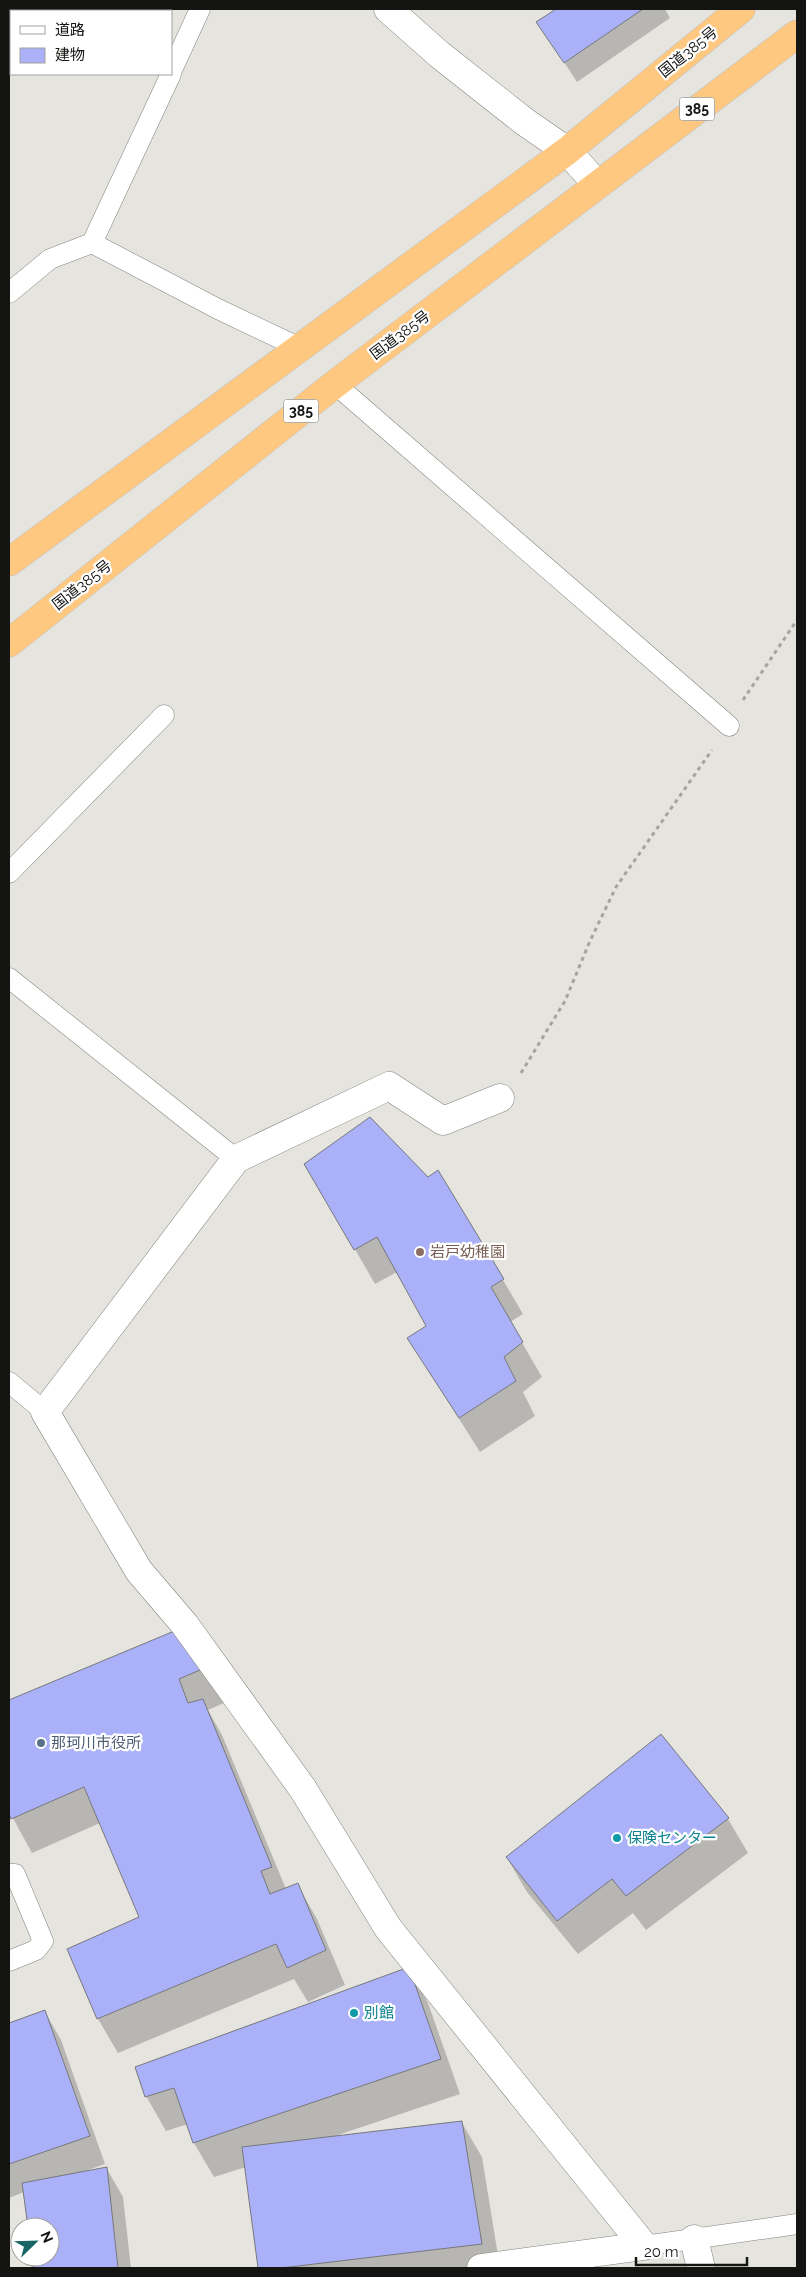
<svg xmlns="http://www.w3.org/2000/svg" width="806" height="2277" font-family="Raleway,'Noto Sans JP',sans-serif">
<style>
.forest{fill:#87b474}
.shadow{fill:#0003}
.building{fill:#abb1f8;stroke:#77787c}
.lines{fill:none;stroke-linecap:round;stroke-linejoin:round}
.service-casing{stroke:#84837f;stroke-width:21}
.minor-casing{stroke:#84837f;stroke-width:29}
.trunk-casing{stroke:#c2c2c1;stroke-width:29}
.path{stroke:#a5a4a0;stroke-width:3;stroke-dasharray:4 4;stroke-linecap:butt}
.service{stroke:#fff;stroke-width:20}
.minor{stroke:#fff;stroke-width:28}
.trunk{stroke:#ffc880;stroke-width:28}
.education-dot{fill:#8d6e63;stroke:#fff;stroke-width:2}
.service-dot{fill:#5c6f8a;stroke:#fff;stroke-width:2}
.culture-dot{fill:#0f9aa8;stroke:#fff;stroke-width:2}
.labels{text-anchor:middle;stroke-width:4.5;stroke-linejoin:round;paint-order:stroke}
.shield{fill:#fff;stroke:#5a5a59;stroke-width:1}
.shield-label{font-size:14px;font-weight:bold;fill:#141412}
.street-label{font-size:15px;fill:#141412;stroke:#fff}
.education-label{font-size:15px;fill:#785e54;stroke:#fff;text-anchor:start}
.service-label{font-size:15px;fill:#4e5e75;stroke:#fff;text-anchor:start}
.culture-label{font-size:15px;fill:#0d838f;stroke:#fff;text-anchor:start}
</style>
<rect width="100%" height="100%" fill="#e5e4df"/>
<!-- forest -->
<path class="forest" d="M 9,9 L 46,9 L 43,11 L 11,11 L 11,37 L 9,39 Z"/>
<!-- shadow -->
<path class="shadow" d="M 558,9 L 665,9 L 670,18 L 577,82 L 538,22 Z
M 306,1164 L 503,1280 L 523,1314 L 510,1322 L 542,1377 L 523,1392 L 535,1416 L 480,1452 L 408,1338 L 428,1327 L 397,1272 L 375,1284 Z
M 179,1630 L 226,1702 L 208,1710 L 222,1735 L 286,1889 L 297,1884 L 317,1919 L 345,1985 L 308,2002 L 294,1979 L 118,2053 L 98,2019 L 69,1949 L 140,1918 L 100,1823 L 32,1853 L 9,1811 L 9,1701 Z
M 728,1819 L 748,1853 L 646,1930 L 633,1913 L 578,1954 L 527,1892 L 507,1858 Z
M 408,1969 L 428,2003 L 460,2094 L 335,2136 L 462,2123 L 482,2157 L 500,2268 L 260,2268 L 246,2167 L 214,2177 L 194,2143 L 188,2124 L 166,2131 L 146,2096 Z
M 45,2012 L 61,2040 L 105,2164 L 85,2171 L 107,2169 L 123,2197 L 131,2268 L 35,2268 L 33,2257 L 50,2257 L 50,2227 L 29,2227 L 24,2192 L 9,2198 L 9,2024 Z"/>
<!-- building -->
<path class="building" d="M 556,9 L 643,9 L 564,63 L 536,22 Z
M 370,1117 L 428,1177 L 438,1170 L 504,1279 L 491,1287 L 523,1342 L 504,1357 L 516,1381 L 459,1418 L 407,1338 L 426,1326 L 377,1237 L 354,1250 L 304,1164 Z
M 179,1629 L 207,1667 L 179,1679 L 188,1703 L 203,1699 L 272,1867 L 261,1871 L 270,1894 L 298,1883 L 326,1950 L 287,1968 L 276,1944 L 97,2019 L 67,1949 L 139,1917 L 84,1787 L 11,1819 L 9,1814 L 9,1700 Z
M 661,1734 L 729,1818 L 626,1896 L 612,1879 L 557,1921 L 506,1857 Z
M 409,1967 L 441,2059 L 193,2143 L 174,2088 L 145,2097 L 135,2067 Z
M 45,2010 L 90,2136 L 9,2164 L 9,2023 Z
M 462,2121 L 482,2244 L 281,2268 L 258,2268 L 242,2147 Z
M 107,2167 L 118,2268 L 33,2268 L 32,2257 L 50,2257 L 50,2227 L 28,2227 L 22,2183 Z"/>
<g class="lines">
<!-- service casing -->
<g class="service-casing">
<path id="service" d="M 171,72 L 200,9
M 92,243 L 218,309 L 300,348
M 9,293 L 50,259 L 92,243 L 171,74
M 335,384 L 729,726
M 9,873 L 164,715
M 9,978 L 236,1159
M 9,1382 L 45,1412
M 9,1874 L 15,1874 L 43,1941 L 36,1950 L 9,1961
M 644,2246 L 797,2224"/>
</g>
<!-- minor casing -->
<g class="minor-casing">
<path id="minor" d="M 388,9 L 440,55 L 525,122 L 567,151 L 597,184
M 500,1098 L 443,1121 L 389,1086 L 236,1159 L 45,1412 L 139,1571 L 185,1625 L 303,1789 L 388,1928 L 644,2246
M 694,2239 L 701,2268
M 481,2268 L 644,2246"/>
</g>
<!-- trunk casing -->
<g class="trunk-casing">
<path id="trunk" d="M 9,562 L 567,151 L 741,9
M 9,643 L 335,384 L 797,34"/>
</g>
<!-- path -->
<path class="path" d="M 743,700 L 797,620
M 521,1073 L 565,1001 L 590,941 L 616,887 L 712,750"/>
<!-- service -->
<use href="#service" class="service"/>
<!-- minor -->
<use href="#minor" class="minor"/>
<!-- trunk -->
<use href="#trunk" class="trunk"/>
</g>
<!-- markers -->
<circle class="education-dot" cx="420" cy="1252" r="5"/>
<circle class="service-dot" cx="41" cy="1743" r="5"/>
<g class="culture-dot">
<circle cx="617" cy="1838" r="5"/>
<circle cx="354" cy="2013" r="5"/>
</g>
<g class="labels">
<!-- shield labels -->
<g class="shield">
<rect x="679.5" y="97.5" width="35" height="23" rx="4"/>
<rect x="283.5" y="399.5" width="35" height="23" rx="4"/>
</g>
<g class="shield-label">
<text x="697" y="114">385</text>
<text x="301" y="416">385</text>
</g>
<!-- street labels -->
<g class="street-label">
<text transform="translate(688 52) rotate(-39)" y="5">国道385号</text>
<text transform="translate(400 335) rotate(-37)" y="5">国道385号</text>
<text transform="translate(82 585) rotate(-38)" y="5">国道385号</text>
</g>
<!-- education labels -->
<g class="education-label">
<text x="430" y="1257">岩戸幼稚園</text>
</g>
<!-- service labels -->
<g class="service-label">
<text x="51" y="1748">那珂川市役所</text>
</g>
<!-- culture labels -->
<g class="culture-label">
<text x="627" y="1843">保険センター</text>
<text x="364" y="2018">別館</text>
</g>
</g>
<!-- border -->
<rect width="806" height="2277" fill="none" stroke="#141412" stroke-width="20"/>
<!-- legend -->
<rect x="10" y="10" width="162" height="65" fill="#ffffff" stroke="#a1a1a0"/>
<rect x="20" y="26" width="25" height="8" fill="#ffffff" stroke="#a1a1a0"/>
<text x="55" y="35" font-size="15" fill="#141412">道路</text>
<rect x="20" y="48" width="25" height="15" fill="#abb1f8" stroke="#a1a1a0"/>
<text x="55" y="60" font-size="15" fill="#141412">建物</text>
<!-- north arrow -->
<g transform="translate(35 2242) rotate(67)"><circle r="24" fill="#ffffff" stroke="#a1a1a0"/>
<path d="M0-4L9 19L0 12L-9 19Z" fill="#176665"/>
<text y="-8" font-size="14" font-weight="bold" text-anchor="middle" fill="#141412">N</text>
</g>
<!-- scale -->
<path d="M636 2257v8h111v-8" fill="none" stroke="#141412" stroke-width="2.5"/>
<text x="644" y="2257" font-size="15" fill="#141412" stroke="#ffffff" stroke-width="4" paint-order="stroke">20 m</text>
</svg>
